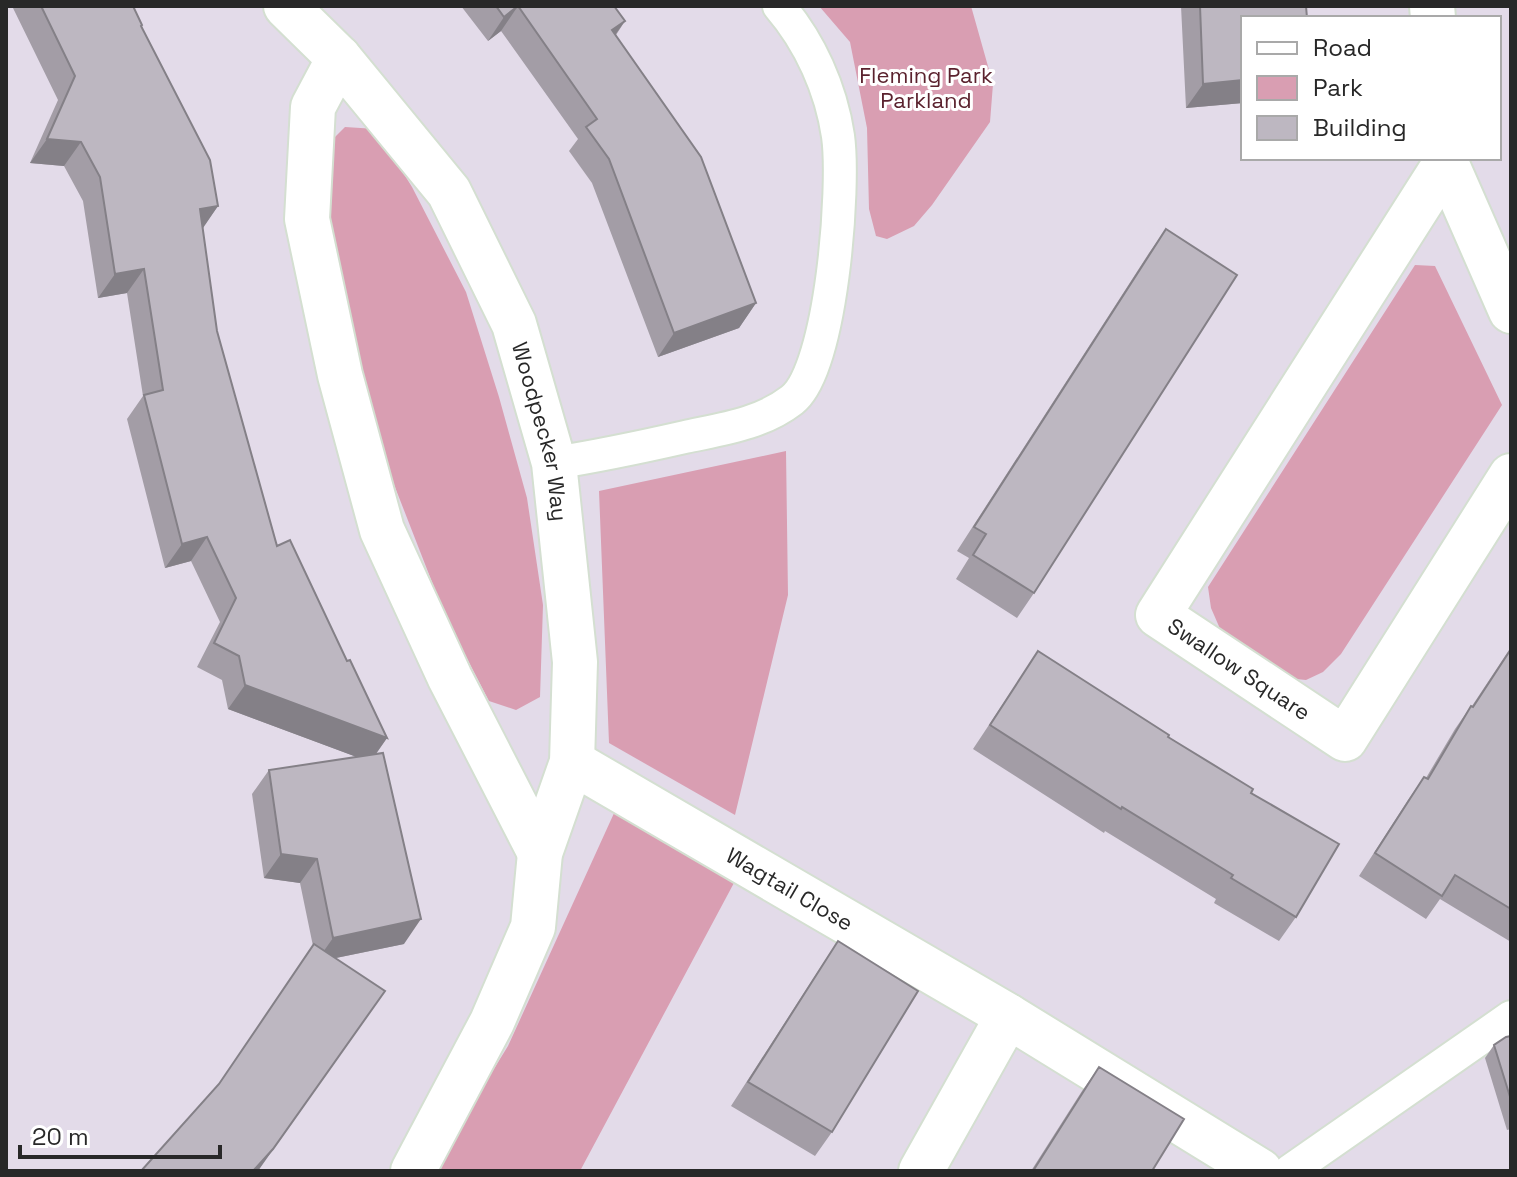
<svg xmlns="http://www.w3.org/2000/svg" width="1517" height="1177" font-family="'Space Grotesk',sans-serif">
<style>
.green{fill:#d99eb2}
.lines{fill:none;stroke-linecap:round;stroke-linejoin:round}
.lane-casing{stroke:#d4dfd1;stroke-width:36}
.street-casing{stroke:#d4dfd1;stroke-width:48}
.lane{stroke:#fff;stroke-width:32}
.street{stroke:#fff;stroke-width:44}
.wall{fill:#a39da6}
.shaded-wall{fill:#848087}
.building{fill:#bdb7c1;stroke:#848087;stroke-width:2}
.labels{text-anchor:middle;stroke-width:6;stroke-linejoin:round;paint-order:stroke}
.park-label{font-size:22px;fill:#5b222e;stroke:#fff}
.street-label{font-size:22px;fill:#282828;stroke:#fff}
</style>
<rect width="100%" height="100%" fill="#e3dbe9"/>
<!-- green -->
<path class="green" d="M 819,6 L 971,6 L 993,84 L 990,122 L 932,205 L 914,226 L 887,239 L 876,236 L 869,209 L 867,128 L 850,42 Z
M 345,127 L 376,129 L 412,187 L 466,292 L 499,397 L 527,498 L 543,605 L 540,697 L 516,710 L 489,701 L 446,618 L 379,446 L 337,286 L 323,149 Z
M 1415,265 L 1435,266 L 1502,405 L 1341,654 L 1323,672 L 1306,680 L 1286,678 L 1221,631 L 1211,608 L 1208,587 Z
M 786,451 L 788,595 L 735,815 L 609,743 L 599,491 Z
M 615,811 L 735,881 L 580,1171 L 431,1171 L 508,1046 Z"/>
<g class="lines">
<!-- lane casing -->
<g class="lane-casing">
<path id="lane" d="M 554,463 C 598,456 641,447 685,437 C 722,429 761,424 792,400 C 832,369 845,186 838,136 C 831,89 810,42 779,6
M 1290,1171 L 1511,1017"/>
</g>
<!-- street casing -->
<g class="street-casing">
<g id="street">
<path id="s1" d="M 286,6 L 339,58 L 449,192 L 514,324 L 554,463 L 575,662 L 572,762 L 540,853 L 533,927 L 492,1022 L 413,1171"/>
<path d="M 1432,6 L 1433,18"/>
<path d="M 339,58 L 313,107 L 307,219 L 340,375 L 382,530 L 450,678 L 540,853"/>
<path d="M 1444,158 L 1511,311"/>
<path id="s2" d="M 1445,164 L 1158,615 L 1345,739 L 1511,476"/>
<path id="s3" d="M 572,762 L 1008,1016 L 1260,1171"/>
<path d="M 921,1171 L 1008,1016"/>
</g>
</g>
<!-- lane -->
<use href="#lane" class="lane"/>
<!-- street -->
<use href="#street" class="street"/>
</g>
<!-- wall -->
<path class="wall" d="M 11,6 L 133,6 L 218,206 L 202,228 L 217,331 L 277,546 L 347,661 L 387,738 L 376,754 L 404,944 L 336,958 L 217,1087 L 313,946 L 300,883 L 264,878 L 252,794 L 269,770 L 357,757 L 228,709 L 222,680 L 197,667 L 220,622 L 191,561 L 165,568 L 127,419 L 143,396 L 127,293 L 98,298 L 83,201 L 64,166 L 30,163 L 58,100 L 13,8 Z
M 461,6 L 614,6 L 625,21 L 616,35 L 756,303 L 739,328 L 658,357 L 592,183 L 569,151 L 578,139 L 501,31 L 488,41 Z
M 1181,6 L 1306,6 L 1243,18 L 1243,103 L 1186,108 Z
M 1166,229 L 1034,593 L 1017,618 L 956,579 L 969,558 L 957,551 L 1149,253 Z
M 1511,647 L 1511,942 L 1440,899 L 1426,919 L 1359,876 L 1408,800 L 1424,777 L 1426,778 L 1455,729 L 1471,706 L 1472,706 Z
M 1038,651 L 1251,793 L 1296,917 L 1279,941 L 1214,903 L 1216,899 L 1105,831 L 1104,833 L 973,749 Z
M 838,941 L 832,1132 L 815,1156 L 731,1106 L 822,965 Z
M 1511,1036 L 1511,1129 L 1507,1130 L 1485,1058 L 1494,1045 Z
M 1099,1067 L 1152,1171 L 1031,1171 L 1082,1091 Z"/>
<!-- shaded-wall -->
<path class="shaded-wall" d="M 518,6 L 501,31 L 488,41 L 504,17 Z
M 625,21 L 608,45 L 612,30 Z
M 1243,80 L 1243,103 L 1186,108 L 1203,84 Z
M 47,139 L 81,142 L 64,166 L 30,163 Z
M 218,206 L 201,231 L 200,209 Z
M 144,269 L 127,293 L 98,298 L 115,274 Z
M 756,303 L 739,328 L 658,357 L 674,333 Z
M 207,537 L 191,561 L 165,568 L 182,544 Z
M 245,685 L 387,738 L 370,762 L 228,709 Z
M 281,854 L 317,859 L 300,883 L 264,878 Z
M 421,919 L 404,944 L 316,962 L 333,938 Z
M 385,991 L 258,1171 L 253,1171 Z"/>
<!-- building -->
<path class="building" d="M 41,6 L 133,6 L 142,25 L 141,26 L 210,160 L 218,206 L 200,209 L 217,331 L 277,546 L 290,540 L 347,661 L 350,660 L 387,738 L 245,685 L 239,656 L 214,643 L 236,598 L 207,537 L 182,544 L 144,395 L 163,390 L 144,269 L 115,274 L 100,177 L 81,142 L 47,139 L 75,76 Z
M 496,6 L 614,6 L 625,21 L 612,30 L 701,157 L 756,303 L 674,333 L 609,159 L 586,127 L 597,119 L 518,6 L 504,17 Z
M 1200,6 L 1306,6 L 1307,18 L 1243,18 L 1243,80 L 1203,84 Z
M 1166,229 L 1237,275 L 1034,593 L 973,555 L 986,534 L 974,527 Z
M 1511,649 L 1511,909 L 1455,875 L 1442,896 L 1375,853 L 1424,777 L 1428,779 L 1471,706 L 1473,707 Z
M 1038,651 L 1169,735 L 1168,737 L 1253,789 L 1251,793 L 1339,844 L 1296,917 L 1231,878 L 1233,875 L 1122,807 L 1121,809 L 990,725 Z
M 383,753 L 421,919 L 333,938 L 317,859 L 281,854 L 269,770 Z
M 838,941 L 918,991 L 832,1132 L 748,1082 Z
M 314,944 L 385,991 L 273,1149 L 253,1171 L 141,1171 L 219,1084 Z
M 1511,1036 L 1511,1100 L 1494,1045 L 1506,1037 Z
M 1099,1067 L 1184,1119 L 1152,1171 L 1033,1171 Z"/>
<g class="labels">
<!-- park labels -->
<g class="park-label">
<text x="926" y="83">Fleming Park<tspan x="926" dy="25">Parkland</tspan></text>
</g>
<!-- street labels -->
<g class="street-label">
<text dy="8" stroke="none"><textPath href="#s1" startOffset="506">Woodpecker Way</textPath></text>
<text dy="8" stroke="none"><textPath href="#s2" startOffset="632">Swallow Square</textPath></text>
<text dy="8" stroke="none"><textPath href="#s3" startOffset="252">Wagtail Close</textPath></text>
</g>
</g>
<!-- border -->
<rect width="1517" height="1177" fill="none" stroke="#282828" stroke-width="16"/>
<!-- legend -->
<rect x="1241" y="16" width="260" height="144" fill="#ffffff" stroke="#a9a9a9" stroke-width="2"/>
<rect x="1257" y="42" width="40" height="12" fill="#ffffff" stroke="#a9a9a9" stroke-width="2"/>
<text x="1313" y="56" font-size="24" fill="#282828">Road</text>
<rect x="1257" y="76" width="40" height="24" fill="#d99eb2" stroke="#a9a9a9" stroke-width="2"/>
<text x="1313" y="96" font-size="24" fill="#282828">Park</text>
<rect x="1257" y="116" width="40" height="24" fill="#bdb7c1" stroke="#a9a9a9" stroke-width="2"/>
<text x="1313" y="136" font-size="24" fill="#282828">Building</text>
<!-- scale -->
<path d="M20 1145v12h200v-12" fill="none" stroke="#282828" stroke-width="4"/>
<text x="32" y="1145" font-size="24" fill="#282828" stroke="#ffffff" stroke-width="6" paint-order="stroke">20 m</text>
</svg>
